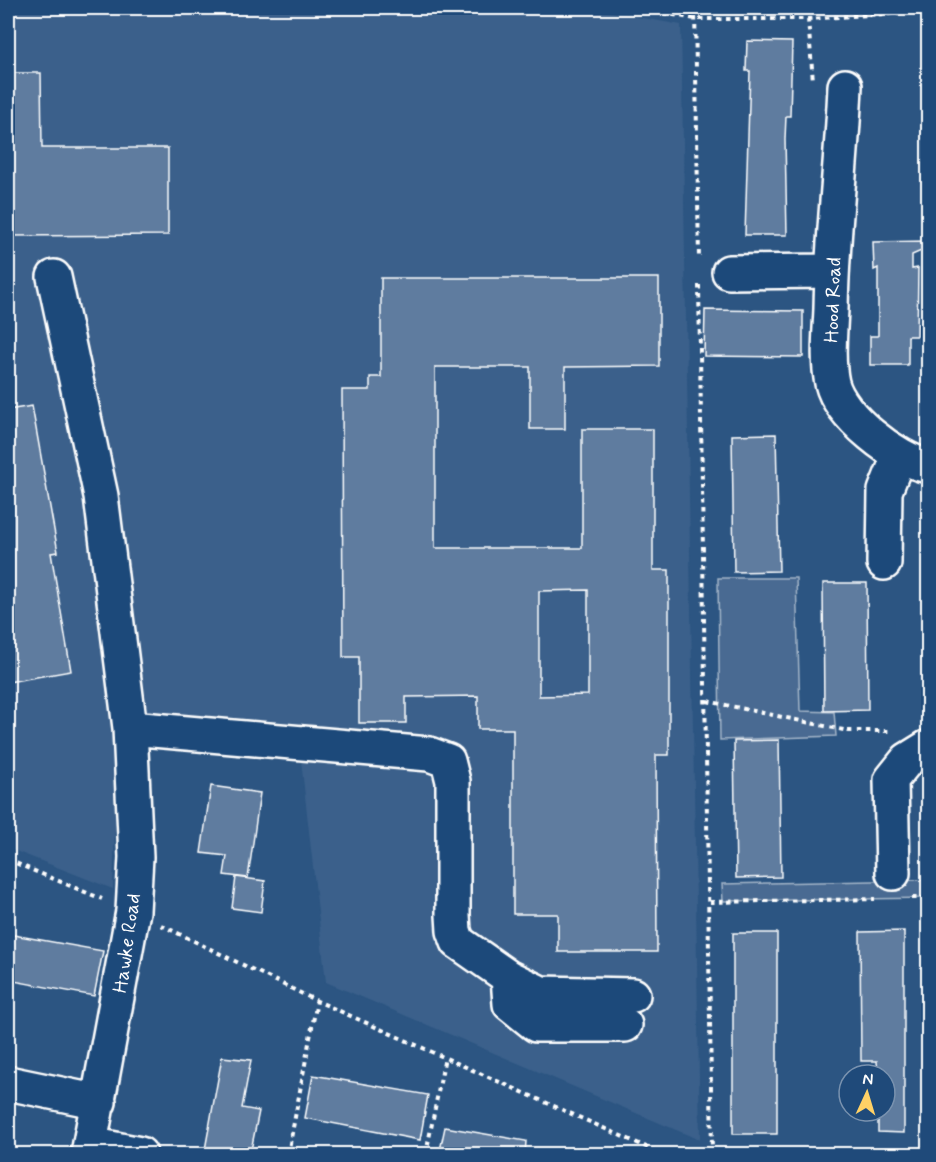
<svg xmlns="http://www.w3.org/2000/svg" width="936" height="1162" font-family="Mynerve,sans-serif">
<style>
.built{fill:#3b618b}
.green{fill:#486b92;stroke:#a4b5c8;stroke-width:1.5}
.building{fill:#5e7c9f;stroke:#fff;stroke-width:1.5;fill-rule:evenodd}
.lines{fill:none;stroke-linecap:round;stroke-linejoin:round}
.minor-casing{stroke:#fff;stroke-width:38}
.path{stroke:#fff;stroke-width:4;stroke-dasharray:4.5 4.5;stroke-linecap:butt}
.minor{stroke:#1f4a7a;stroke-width:33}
.labels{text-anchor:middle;stroke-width:4.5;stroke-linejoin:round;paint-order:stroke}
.street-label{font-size:20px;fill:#fff;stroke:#1f4a7a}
</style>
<rect width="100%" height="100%" fill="#2c5582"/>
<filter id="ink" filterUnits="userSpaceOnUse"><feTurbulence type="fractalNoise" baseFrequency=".0167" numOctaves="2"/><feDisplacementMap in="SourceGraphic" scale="12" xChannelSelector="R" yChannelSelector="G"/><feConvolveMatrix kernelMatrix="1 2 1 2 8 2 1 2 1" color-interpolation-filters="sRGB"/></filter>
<g filter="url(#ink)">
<!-- built -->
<path class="built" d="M 8,8 L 588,8 L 681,25 L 700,1140 L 326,982 L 297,725 L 119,708 L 113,889 L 8,848 Z"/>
<!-- green -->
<path class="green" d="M 718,578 L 796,578 L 800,711 L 834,712 L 836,736 L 720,740 Z
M 924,776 L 928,776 L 928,898 L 723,901 L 722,884 L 926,880 Z"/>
<!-- building -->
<path class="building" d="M 747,41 L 792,42 L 790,116 L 786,116 L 785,139 L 787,235 L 745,235 L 750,71 L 746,71 Z
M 8,73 L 41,73 L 42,148 L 168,148 L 168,235 L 8,236 Z
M 928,241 L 928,248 L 912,255 L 912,269 L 918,268 L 917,336 L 908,336 L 908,365 L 870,365 L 870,336 L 878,336 L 878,268 L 874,270 L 873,242 Z
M 381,278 L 659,278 L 659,366 L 565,367 L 565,429 L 530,429 L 530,367 L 435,367 L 435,548 L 582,548 L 582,429 L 653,429 L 653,570 L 669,570 L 669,755 L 656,755 L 657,952 L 558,952 L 558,914 L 513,914 L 513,729 L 478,729 L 478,696 L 406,697 L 406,723 L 359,723 L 359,657 L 343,657 L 342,390 L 370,390 L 370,377 L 381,377 ZM 588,590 L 588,695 L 539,696 L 539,591 Z
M 705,310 L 803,311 L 803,357 L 704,356 Z
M 32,406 L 58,552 L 51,553 L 71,671 L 8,682 L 8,410 Z
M 776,434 L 779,571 L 734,572 L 732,435 Z
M 823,583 L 867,583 L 868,710 L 824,711 Z
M 779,740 L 781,877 L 736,878 L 734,741 Z
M 211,786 L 260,793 L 248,878 L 224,875 L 227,856 L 201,853 Z
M 236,877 L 265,881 L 261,912 L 232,908 Z
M 904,931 L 904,1133 L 878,1132 L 878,1111 L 885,1111 L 885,1075 L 878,1075 L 877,1061 L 861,1061 L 860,932 Z
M 733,933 L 777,933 L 777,1134 L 733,1134 Z
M 8,934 L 103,951 L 94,996 L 8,980 Z
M 222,1057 L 251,1060 L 242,1108 L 259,1111 L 250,1155 L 204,1155 Z
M 313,1075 L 428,1095 L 420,1140 L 305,1118 Z
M 445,1127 L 526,1141 L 525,1155 L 439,1155 Z"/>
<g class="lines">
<!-- minor casing -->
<g class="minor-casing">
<path id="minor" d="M 845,86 C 842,161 832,235 831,309 C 830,333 827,360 832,383 C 840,416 896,460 928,466
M 729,272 L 831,271
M 54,277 L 101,496 L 130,728 L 136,857 L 133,911 L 88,1154
M 884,563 L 885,491 L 899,456
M 130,728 L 429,754 L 448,761 L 453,781 L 453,915 L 454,931 L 458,942 L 508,977 L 510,1004 L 536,1025 L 625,1025
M 893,873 L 891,780 L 907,760 L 928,747
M 508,977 L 541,993 L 633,995
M 8,1083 L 99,1102
M 90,1144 L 140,1154"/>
</g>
<!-- path -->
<path class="path" d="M 637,8 L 695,19 L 808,19 L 928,11
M 695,8 L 699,260
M 808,19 L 813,81
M 699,285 L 712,1154
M 707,701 L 848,731 L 892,731
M 8,860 L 102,899
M 912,898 L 928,898
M 710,902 L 875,899
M 161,925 L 317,1001 L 662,1154
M 288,1154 L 317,1001
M 426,1154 L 445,1057"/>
<!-- minor -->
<use href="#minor" class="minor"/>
</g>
</g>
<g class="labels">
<!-- street labels -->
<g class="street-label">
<text transform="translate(832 300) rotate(-88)" y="7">Hood Road</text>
<text transform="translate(126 943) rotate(-82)" y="7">Hawke Road</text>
</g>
</g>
<!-- margin -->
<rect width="936" height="1162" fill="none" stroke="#1f4a7a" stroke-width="30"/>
<rect x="15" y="15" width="906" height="1132" fill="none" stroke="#fff" stroke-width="2" filter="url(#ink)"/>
<!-- north arrow -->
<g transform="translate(867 1093) rotate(4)"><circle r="28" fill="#1f4a7a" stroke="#7992af" stroke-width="1.5"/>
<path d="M0-4.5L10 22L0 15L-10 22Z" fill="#ffd166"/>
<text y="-9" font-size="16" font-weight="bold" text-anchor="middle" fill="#ffffff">N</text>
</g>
</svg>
